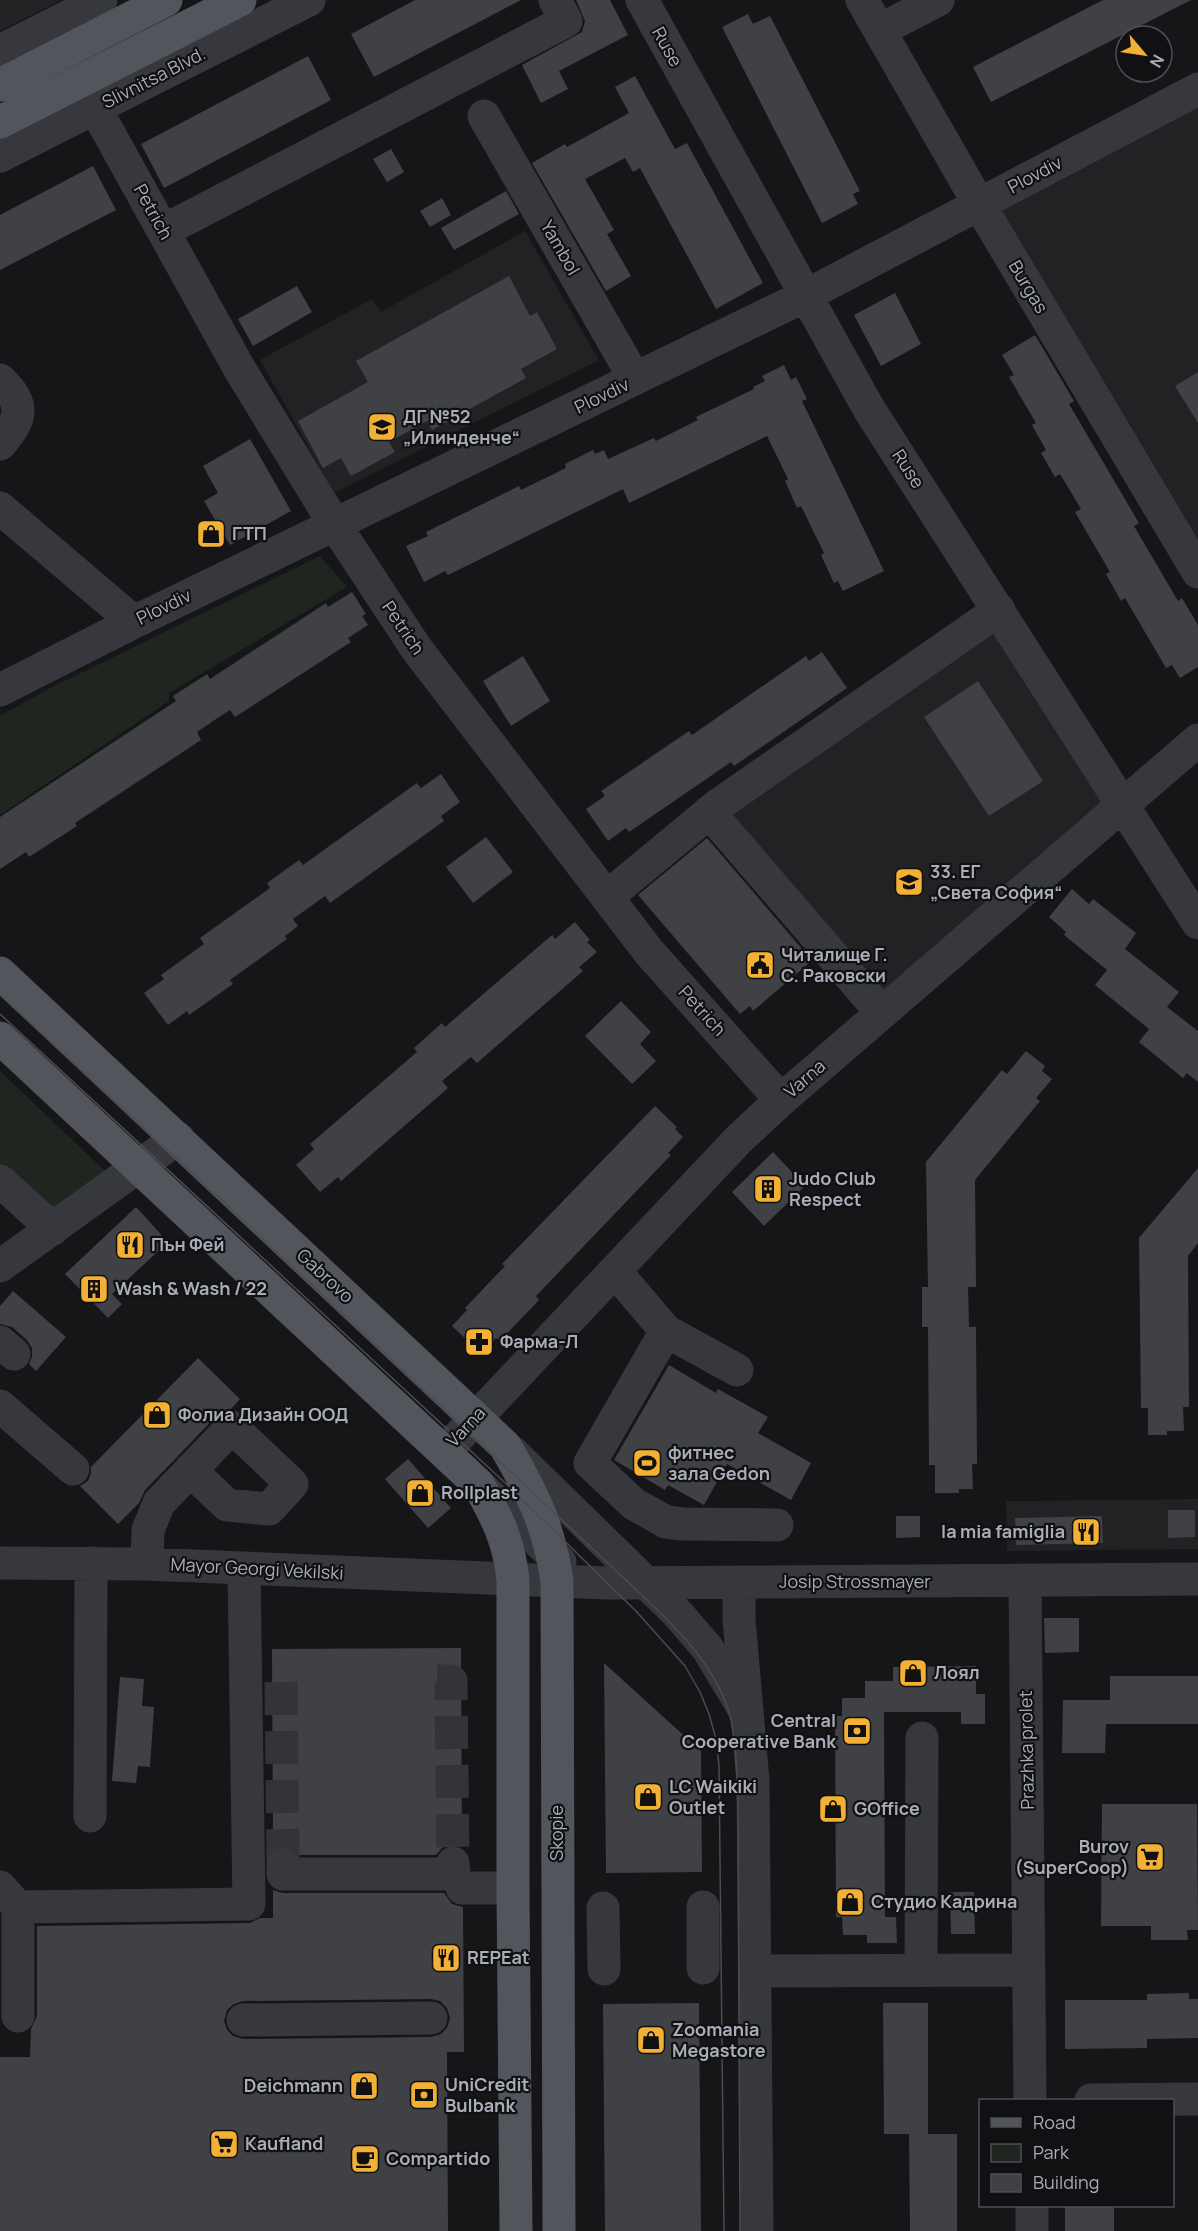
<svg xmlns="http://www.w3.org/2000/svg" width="1198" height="2231" font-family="Manrope,sans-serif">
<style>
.built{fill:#222225}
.green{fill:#1e261f}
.building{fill:#404145;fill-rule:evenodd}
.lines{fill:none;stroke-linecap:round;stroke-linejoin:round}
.minor-tunnel{stroke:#333438;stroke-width:33;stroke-dasharray:33 16;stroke-linecap:butt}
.minor{stroke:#37383d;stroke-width:33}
.major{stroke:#53555c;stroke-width:33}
.tram{stroke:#4a4c52;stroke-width:1.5}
.labels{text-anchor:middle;stroke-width:4.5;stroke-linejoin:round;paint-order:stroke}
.street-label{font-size:18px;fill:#a8adb8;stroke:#111113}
.poi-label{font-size:18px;font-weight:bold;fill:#a8adb8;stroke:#111113;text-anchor:start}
</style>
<rect width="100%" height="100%" fill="#161618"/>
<!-- built -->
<path class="built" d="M 0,0 L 62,0 L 0,31 Z
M 1198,89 L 1198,572 L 979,204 Z
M 525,231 L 599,360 L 334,493 L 260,360 L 372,299 L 381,312 Z
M 999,610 L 1122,805 L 890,1006 L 718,805 Z
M 1198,1499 L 1198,1549 L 1007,1551 L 1006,1501 Z"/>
<!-- green -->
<path class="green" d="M 320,556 L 347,587 L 169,693 L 169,701 L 0,815 L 0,716 L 52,687 Z
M 0,1071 L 105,1171 L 49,1215 L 0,1170 Z"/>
<!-- building -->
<path class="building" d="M 415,0 L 521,0 L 374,77 L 351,34 Z
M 576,0 L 610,0 L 628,35 L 559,71 L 568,89 L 541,103 L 522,65 L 582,32 L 585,21 Z
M 1103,0 L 1191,0 L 991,102 L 973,67 Z
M 748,14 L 753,24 L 770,16 L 860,191 L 853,194 L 858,204 L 822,223 L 722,27 Z
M 308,56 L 331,100 L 164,188 L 141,144 Z
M 635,76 L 675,149 L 687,143 L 763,283 L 716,309 L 640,168 L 633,172 L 625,158 L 585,179 L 614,230 L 607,234 L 631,276 L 606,291 L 532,163 L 565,144 L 567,147 L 629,113 L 615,87 Z
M 391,149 L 404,172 L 387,182 L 373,159 Z
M 93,166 L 116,210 L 0,270 L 0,215 Z
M 506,191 L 519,214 L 454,250 L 441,228 Z
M 442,198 L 451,215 L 430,227 L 420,211 Z
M 509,276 L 530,316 L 537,312 L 557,349 L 521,369 L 526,378 L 432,430 L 427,421 L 389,442 L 395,452 L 351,476 L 341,458 L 323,468 L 298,421 L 368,382 L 356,361 Z
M 297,286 L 312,312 L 253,346 L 238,319 Z
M 895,293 L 921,344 L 881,366 L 854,315 Z
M 1035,335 L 1074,401 L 1069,404 L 1139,523 L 1134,526 L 1178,601 L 1182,598 L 1198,625 L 1198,667 L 1180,678 L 1172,665 L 1166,668 L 1125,598 L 1121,601 L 1106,574 L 1110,572 L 1075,512 L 1081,509 L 1060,474 L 1055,477 L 1041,453 L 1046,450 L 1032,425 L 1036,423 L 1009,377 L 1014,375 L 1002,355 Z
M 784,365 L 791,380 L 796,377 L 807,399 L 802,401 L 884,571 L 843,591 L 838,581 L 834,583 L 821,555 L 824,553 L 801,506 L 797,508 L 785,481 L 788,479 L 767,436 L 629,503 L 623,489 L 448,575 L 445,571 L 424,582 L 406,546 L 428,536 L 426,532 L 519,486 L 521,490 L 566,468 L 565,464 L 593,450 L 595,454 L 604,450 L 608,459 L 654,438 L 656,441 L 698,420 L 696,417 L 754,389 L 753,387 L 765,381 L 762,376 Z
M 1198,372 L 1198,423 L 1175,386 Z
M 250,439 L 291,511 L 230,545 L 204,501 L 218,493 L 203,466 Z
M 352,592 L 366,614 L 362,616 L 368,625 L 348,638 L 351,642 L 235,717 L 230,710 L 213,721 L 197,732 L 201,740 L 75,823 L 77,826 L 29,857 L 26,852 L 0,869 L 0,817 L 176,701 L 173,696 L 207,674 L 210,679 L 326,603 L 328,607 Z
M 822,652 L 847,688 L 734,766 L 731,762 L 629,832 L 626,828 L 608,841 L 586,809 L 605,796 L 601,791 L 689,731 L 692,735 L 806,656 L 809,661 Z
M 523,656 L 550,701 L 511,726 L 483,681 Z
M 978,681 L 1043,781 L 989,816 L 924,717 Z
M 441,774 L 460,802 L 441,816 L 444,821 L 330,903 L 325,896 L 293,919 L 298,926 L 285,936 L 287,939 L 230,980 L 233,984 L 189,1015 L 187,1011 L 168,1025 L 144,993 L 164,979 L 161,975 L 204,944 L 200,938 L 270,888 L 267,883 L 299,860 L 303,865 L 417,783 L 421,788 Z
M 486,837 L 513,872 L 473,903 L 446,867 Z
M 707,838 L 808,956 L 804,959 L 808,964 L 780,988 L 753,1011 L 750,1006 L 740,1014 L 638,895 Z
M 1072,889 L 1089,904 L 1093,899 L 1136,933 L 1125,949 L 1179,992 L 1167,1007 L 1198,1031 L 1198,1082 L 1187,1073 L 1183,1078 L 1139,1042 L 1149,1029 L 1095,985 L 1107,970 L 1064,935 L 1066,932 L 1049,917 Z
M 575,922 L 590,940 L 587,942 L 597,952 L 579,967 L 583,971 L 477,1063 L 471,1057 L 442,1081 L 448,1088 L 341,1181 L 338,1177 L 320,1192 L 296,1165 L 314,1149 L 310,1144 L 417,1052 L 414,1048 L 442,1023 L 445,1027 L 552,935 L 555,939 Z
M 621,1001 L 651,1032 L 640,1044 L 656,1061 L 632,1084 L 585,1036 Z
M 1026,1051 L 1045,1066 L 1042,1071 L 1052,1079 L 1036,1098 L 1040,1101 L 975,1180 L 976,1287 L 968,1287 L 969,1327 L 976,1327 L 977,1464 L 972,1464 L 973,1489 L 959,1489 L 959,1493 L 935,1493 L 935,1465 L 929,1465 L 928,1327 L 922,1327 L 922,1287 L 928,1287 L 926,1162 L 1002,1070 L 1007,1074 Z
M 655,1106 L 677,1127 L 675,1129 L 683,1137 L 668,1153 L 671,1155 L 536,1296 L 539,1300 L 500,1341 L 496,1338 L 481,1354 L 452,1326 L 467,1310 L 465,1308 L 505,1266 L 502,1264 Z
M 773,1152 L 805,1186 L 764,1226 L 732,1192 Z
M 1198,1168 L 1198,1243 L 1188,1256 L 1189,1407 L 1183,1407 L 1184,1431 L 1167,1431 L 1167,1435 L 1148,1435 L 1148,1408 L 1141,1408 L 1139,1238 Z
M 136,1207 L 168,1242 L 112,1294 L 122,1304 L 108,1318 L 65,1274 Z
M 13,1291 L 66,1337 L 36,1371 L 29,1364 L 32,1357 L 32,1348 L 27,1340 L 12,1327 L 0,1324 L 0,1306 Z
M 198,1358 L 240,1399 L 231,1409 L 218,1414 L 177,1457 L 145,1490 L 139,1503 L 118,1524 L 80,1486 L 88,1481 L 91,1473 L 91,1467 Z
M 669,1365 L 716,1393 L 718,1389 L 768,1417 L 758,1433 L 811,1463 L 791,1500 L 727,1464 L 704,1505 L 668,1485 L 665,1490 L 614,1460 Z
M 408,1459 L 451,1508 L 428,1528 L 385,1479 Z
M 1168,1510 L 1195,1510 L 1195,1537 L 1168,1538 Z
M 896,1516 L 920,1516 L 920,1537 L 896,1538 Z
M 1102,1516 L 1103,1543 L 1016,1545 L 1015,1518 Z
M 1044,1618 L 1079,1618 L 1079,1652 L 1045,1653 Z
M 461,1648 L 462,1847 L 451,1844 L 442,1848 L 436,1855 L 299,1855 L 292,1848 L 282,1845 L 273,1848 L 272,1649 Z
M 604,1663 L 701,1751 L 702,1872 L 606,1873 Z
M 976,1666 L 976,1694 L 985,1694 L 985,1724 L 961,1724 L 961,1712 L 884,1712 L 885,1917 L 896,1917 L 897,1943 L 867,1943 L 867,1935 L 843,1935 L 842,1917 L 836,1917 L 835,1716 L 842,1716 L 842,1698 L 865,1698 L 865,1681 L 893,1681 L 893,1667 Z
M 1110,1676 L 1198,1676 L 1198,1724 L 1106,1724 L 1105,1753 L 1062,1753 L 1063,1700 L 1110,1700 Z
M 120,1677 L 144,1679 L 142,1706 L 154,1707 L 150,1767 L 138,1766 L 136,1783 L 112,1781 Z
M 1102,1804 L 1197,1804 L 1198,1930 L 1187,1930 L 1188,1940 L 1151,1940 L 1151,1926 L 1101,1926 Z
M 273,1890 L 283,1893 L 444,1893 L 452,1904 L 463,1907 L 464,2052 L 447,2052 L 448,2231 L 0,2231 L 0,2057 L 30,2057 L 31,2029 L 37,2016 L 37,1926 L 250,1923 L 260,1918 L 273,1918 ZM 431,1999 L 440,2001 L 447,2008 L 450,2018 L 447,2028 L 441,2034 L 431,2037 L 243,2039 L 233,2036 L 227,2030 L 224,2021 L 227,2010 L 234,2004 L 243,2001 Z
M 950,1892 L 974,1892 L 975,1934 L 951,1934 Z
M 1189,1993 L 1189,1999 L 1198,1999 L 1198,2038 L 1147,2039 L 1147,2048 L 1065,2049 L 1065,2000 L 1147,2000 L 1147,1994 Z
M 699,2003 L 701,2231 L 605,2231 L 603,2004 Z
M 883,2003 L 928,2003 L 928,2134 L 957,2134 L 957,2231 L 910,2231 L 909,2134 L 884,2134 Z
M 1065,2205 L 1114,2205 L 1114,2231 L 1065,2231 Z"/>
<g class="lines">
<!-- minor-tunnel -->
<path class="minor-tunnel" d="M 437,1681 L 451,1681 L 453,1863
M 281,1682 L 283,1864"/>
<!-- minor -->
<path class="minor" d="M 642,0 L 869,409 L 1198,923
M 862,0 L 979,204 L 1198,572
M 880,30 L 938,0
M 0,51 L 101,0
M 95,108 L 239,368 L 335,525 L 416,648 L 649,952 L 781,1100
M 484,116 L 635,379
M 0,156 L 309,0
M 163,231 L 566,21 L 555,0
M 0,380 C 26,404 22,419 0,444
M 0,508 L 134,622
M 0,690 L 134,622 L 805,296 L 1198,89
M 709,812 L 882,1013
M 607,897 L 718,805 L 999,610
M 0,1181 L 53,1229
M 0,1266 L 178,1138
M 615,1271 L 666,1331 L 590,1463 L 634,1504 L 666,1522 L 683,1524 L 777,1525
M 666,1331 L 737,1370
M 0,1342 L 14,1354
M 0,1406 L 73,1469
M 444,1452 L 739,1139 L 781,1100 L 1198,740
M 512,1452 L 678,1614 L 708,1649 L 742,1706
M 482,1488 L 560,1562
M 0,1563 L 147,1564 L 606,1583 L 1198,1579
M 147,1564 L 148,1530 L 159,1503 L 232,1427 L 292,1484 L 269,1509 L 227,1505 L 190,1470
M 1025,1580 L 1030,2100
M 739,1583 L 739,1619 L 753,1781 L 757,2231
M 90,1816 L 91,1563
M 283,1864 L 283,1874 L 454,1874 L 453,1863
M 0,1887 L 18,1907 L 18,2016
M 462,1888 L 513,1888
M 18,1907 L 249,1904 L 244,1569
M 603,1908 L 604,1969
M 703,1968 L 703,1907
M 921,1970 L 922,1738
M 755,1971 L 1029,1970
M 243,2020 L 431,2018
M 1091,2100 L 1198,2099
M 1032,2206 L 1032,2231"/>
<!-- major -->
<path class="major" d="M 0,85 L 166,0
M 0,122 L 240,0
M 0,973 L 505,1446 C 533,1494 549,1526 557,1581 L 559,2231
M 0,1038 L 478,1484 C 497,1517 509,1541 513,1580 L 513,1888 L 516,2231"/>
<!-- tram -->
<path class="tram" d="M 0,995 L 217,1196 L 628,1582 C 669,1621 717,1662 731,1720 C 737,1750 737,1781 738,1811 L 740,2231
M 0,1014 L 501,1479 L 636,1611 L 685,1666 L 700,1692 L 709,1714 L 716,1739 L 719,1765 L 724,2231"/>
</g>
<!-- icons -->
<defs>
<g id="school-square" transform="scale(1.5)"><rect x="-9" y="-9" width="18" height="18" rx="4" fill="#f2b134" stroke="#111113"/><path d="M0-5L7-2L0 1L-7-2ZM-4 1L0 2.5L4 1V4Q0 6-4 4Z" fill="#111"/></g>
<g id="shop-square" transform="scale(1.5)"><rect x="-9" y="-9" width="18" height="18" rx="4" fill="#f2b134" stroke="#111113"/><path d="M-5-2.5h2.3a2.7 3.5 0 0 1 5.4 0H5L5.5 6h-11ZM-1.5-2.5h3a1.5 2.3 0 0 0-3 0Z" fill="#111"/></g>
<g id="civic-square" transform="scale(1.5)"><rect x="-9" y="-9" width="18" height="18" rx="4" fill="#f2b134" stroke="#111113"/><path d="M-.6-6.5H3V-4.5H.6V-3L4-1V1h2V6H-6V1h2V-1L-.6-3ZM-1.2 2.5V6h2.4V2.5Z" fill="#111"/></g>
<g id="building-square" transform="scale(1.5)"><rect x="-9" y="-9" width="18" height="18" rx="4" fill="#f2b134" stroke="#111113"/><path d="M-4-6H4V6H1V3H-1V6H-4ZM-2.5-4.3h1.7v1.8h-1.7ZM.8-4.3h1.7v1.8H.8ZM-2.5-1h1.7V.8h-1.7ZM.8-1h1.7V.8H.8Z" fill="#111"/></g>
<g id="restaurant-square" transform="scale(1.5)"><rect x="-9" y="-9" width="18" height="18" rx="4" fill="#f2b134" stroke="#111113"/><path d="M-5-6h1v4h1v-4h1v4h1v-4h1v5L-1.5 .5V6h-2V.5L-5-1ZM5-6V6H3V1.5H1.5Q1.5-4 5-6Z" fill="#111"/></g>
<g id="pharmacy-square" transform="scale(1.5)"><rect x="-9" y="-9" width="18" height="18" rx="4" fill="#f2b134" stroke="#111113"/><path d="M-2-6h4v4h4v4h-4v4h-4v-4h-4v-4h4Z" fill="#111"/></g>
<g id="stadium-square" transform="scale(1.5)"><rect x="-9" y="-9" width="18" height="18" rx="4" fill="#f2b134" stroke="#111113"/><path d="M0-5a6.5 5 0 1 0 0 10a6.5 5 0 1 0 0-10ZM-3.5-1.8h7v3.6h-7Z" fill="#111"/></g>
<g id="bank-square" transform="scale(1.5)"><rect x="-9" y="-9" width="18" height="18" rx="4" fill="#f2b134" stroke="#111113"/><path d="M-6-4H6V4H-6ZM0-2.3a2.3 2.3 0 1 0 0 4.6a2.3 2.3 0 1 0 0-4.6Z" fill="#111"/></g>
<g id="supermarket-square" transform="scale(1.5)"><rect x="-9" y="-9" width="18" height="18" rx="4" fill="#f2b134" stroke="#111113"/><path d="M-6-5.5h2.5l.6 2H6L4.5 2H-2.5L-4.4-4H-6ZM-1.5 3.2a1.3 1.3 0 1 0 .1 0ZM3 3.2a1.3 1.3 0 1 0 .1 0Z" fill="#111"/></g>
<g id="cafe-square" transform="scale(1.5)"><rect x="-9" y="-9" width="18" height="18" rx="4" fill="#f2b134" stroke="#111113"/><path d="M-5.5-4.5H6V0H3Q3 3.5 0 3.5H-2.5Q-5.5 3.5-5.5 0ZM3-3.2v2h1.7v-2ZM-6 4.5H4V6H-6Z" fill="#111"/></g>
</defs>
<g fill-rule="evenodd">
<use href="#school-square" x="382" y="427"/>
<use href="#shop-square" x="211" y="534"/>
<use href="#school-square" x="909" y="882"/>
<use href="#civic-square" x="760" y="965"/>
<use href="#building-square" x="768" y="1189"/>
<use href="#restaurant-square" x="130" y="1245"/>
<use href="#building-square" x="94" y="1289"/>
<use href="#pharmacy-square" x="479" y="1342"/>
<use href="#shop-square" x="157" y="1415"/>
<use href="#stadium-square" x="647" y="1463"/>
<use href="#shop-square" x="420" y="1493"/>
<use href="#restaurant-square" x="1086" y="1532"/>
<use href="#shop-square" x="913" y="1673"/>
<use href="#bank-square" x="857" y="1731"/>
<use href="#shop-square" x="648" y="1797"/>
<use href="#shop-square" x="833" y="1809"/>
<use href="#supermarket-square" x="1150" y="1857"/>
<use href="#shop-square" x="850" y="1902"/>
<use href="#restaurant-square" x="446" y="1958"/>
<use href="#shop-square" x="651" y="2040"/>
<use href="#shop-square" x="364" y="2086"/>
<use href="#bank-square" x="424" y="2095"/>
<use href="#supermarket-square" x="224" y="2144"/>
<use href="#cafe-square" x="365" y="2159"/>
</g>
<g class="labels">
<!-- street labels -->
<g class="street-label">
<text transform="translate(667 47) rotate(61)" y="6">Ruse</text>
<text transform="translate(154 78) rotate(-27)" y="6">Slivnitsa Blvd.</text>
<text transform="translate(1035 175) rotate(-28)" y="6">Plovdiv</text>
<text transform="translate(153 212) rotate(61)" y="6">Petrich</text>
<text transform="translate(560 248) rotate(60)" y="6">Yambol</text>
<text transform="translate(1028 287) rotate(59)" y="6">Burgas</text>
<text transform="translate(602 396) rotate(-26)" y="6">Plovdiv</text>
<text transform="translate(908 469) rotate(57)" y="6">Ruse</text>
<text transform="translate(164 607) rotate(-26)" y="6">Plovdiv</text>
<text transform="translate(403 628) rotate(56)" y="6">Petrich</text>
<text transform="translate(702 1011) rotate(48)" y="6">Petrich</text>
<text transform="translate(805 1079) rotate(-41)" y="6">Varna</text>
<text transform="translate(325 1276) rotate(43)" y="6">Gabrovo</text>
<text transform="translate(466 1427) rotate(-47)" y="6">Varna</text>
<text transform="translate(257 1569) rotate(3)" y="6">Mayor Georgi Vekilski</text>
<text x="855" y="1588">Josip Strossmayer</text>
<text transform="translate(1027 1750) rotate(-91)" y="6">Prazhka prolet</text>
<text transform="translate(557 1833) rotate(-90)" y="6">Skopie</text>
</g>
<!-- poi labels -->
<g class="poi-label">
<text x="403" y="423">ДГ №52<tspan x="403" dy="21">„Илинденче“</tspan></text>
<text x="232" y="540">ГТП</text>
<text x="930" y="878">33. ЕГ<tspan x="930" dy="21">„Света София“</tspan></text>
<text x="781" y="961">Читалище Г.<tspan x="781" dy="21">С. Раковски</tspan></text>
<text x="789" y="1185">Judo Club<tspan x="789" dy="21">Respect</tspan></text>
<text x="151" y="1251">Пън Фей</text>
<text x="115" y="1295">Wash &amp; Wash / 22</text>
<text x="500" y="1348">Фарма-Л</text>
<text x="178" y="1421">Фолиа Дизайн ООД</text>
<text x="668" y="1459">фитнес<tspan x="668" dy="21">зала Gedon</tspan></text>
<text x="441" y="1499">Rollplast</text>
<text x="1065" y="1538" text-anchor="end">la mia famiglia</text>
<text x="934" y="1679">Лоял</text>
<text x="836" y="1727" text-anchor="end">Central<tspan x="836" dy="21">Cooperative Bank</tspan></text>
<text x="669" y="1793">LC Waikiki<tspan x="669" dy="21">Outlet</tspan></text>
<text x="854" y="1815">GOffice</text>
<text x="1129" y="1853" text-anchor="end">Burov<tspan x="1129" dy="21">(SuperCoop)</tspan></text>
<text x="871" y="1908">Студио Кадрина</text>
<text x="467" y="1964">REPEat</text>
<text x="672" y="2036">Zoomania<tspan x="672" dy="21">Megastore</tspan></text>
<text x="445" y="2091">UniCredit<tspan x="445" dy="21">Bulbank</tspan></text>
<text x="343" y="2092" text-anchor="end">Deichmann</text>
<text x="245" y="2150">Kaufland</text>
<text x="386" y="2165">Compartido</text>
</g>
</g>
<!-- legend -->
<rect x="979" y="2099" width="195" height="108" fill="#111113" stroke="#4d4f55" stroke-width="1.5"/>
<rect x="991" y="2118" width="30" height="9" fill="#53555c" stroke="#4d4f55" stroke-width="1.5"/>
<text x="1033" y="2129" font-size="18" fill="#a8adb8">Road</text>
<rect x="991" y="2144" width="30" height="18" fill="#1e261f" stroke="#4d4f55" stroke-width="1.5"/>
<text x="1033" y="2159" font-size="18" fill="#a8adb8">Park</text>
<rect x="991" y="2174" width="30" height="18" fill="#404145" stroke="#4d4f55" stroke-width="1.5"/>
<text x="1033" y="2189" font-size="18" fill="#a8adb8">Building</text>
<!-- north arrow -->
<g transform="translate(1144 54) rotate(119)"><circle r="28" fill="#111113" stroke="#4d4f55" stroke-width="1.5"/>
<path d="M0-4.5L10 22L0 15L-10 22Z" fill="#f2b134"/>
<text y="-9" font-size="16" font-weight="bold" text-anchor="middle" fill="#a8adb8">N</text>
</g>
</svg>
